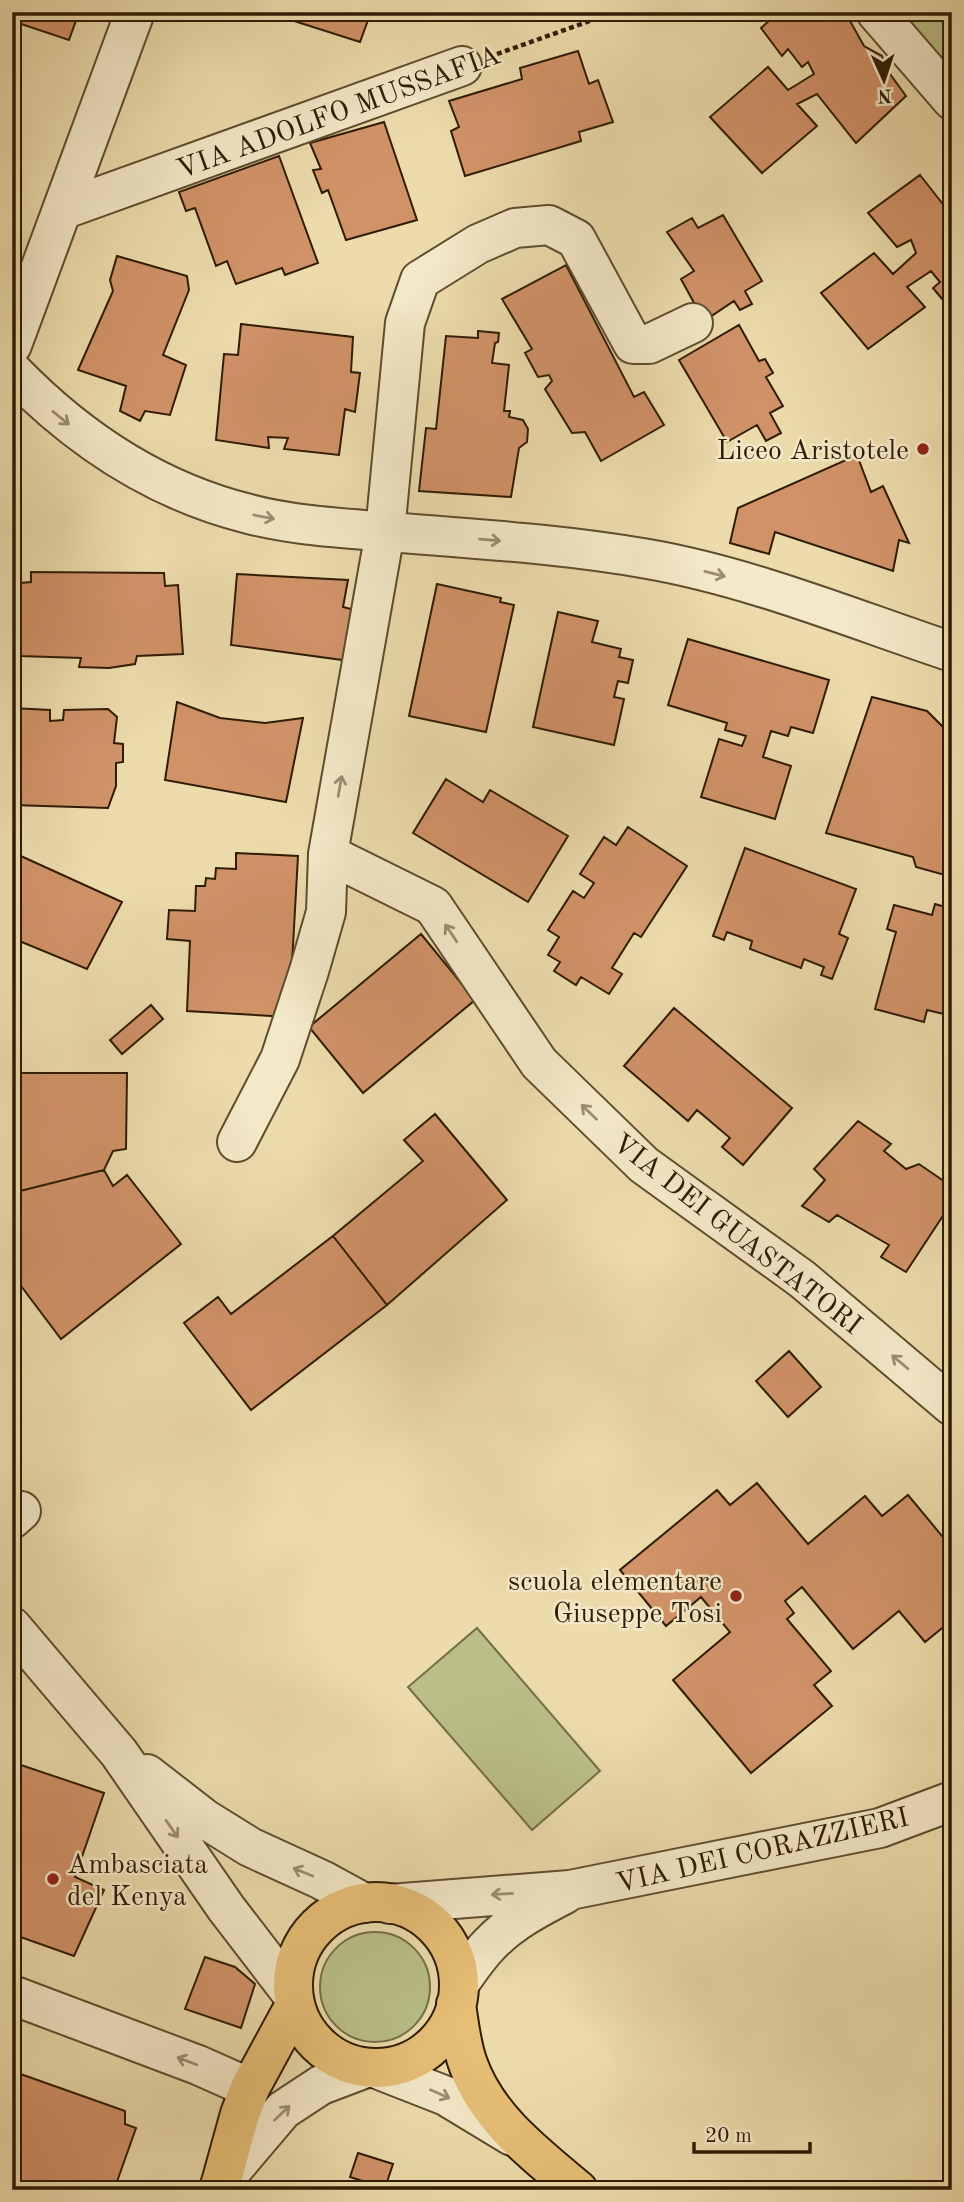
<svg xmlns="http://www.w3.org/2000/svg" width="964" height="2202" font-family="'Old Standard TT',serif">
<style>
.green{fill:#babf87;stroke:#746e46;stroke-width:2}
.building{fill:#d19268;stroke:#2f1c05;stroke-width:2}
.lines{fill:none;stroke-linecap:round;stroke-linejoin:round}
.minor-casing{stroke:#5e4c2e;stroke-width:42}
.major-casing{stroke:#2f1c05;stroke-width:42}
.path{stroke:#2f1c05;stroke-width:4.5;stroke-dasharray:5 3.5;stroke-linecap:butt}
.minor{stroke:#f3e8c8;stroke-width:38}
.major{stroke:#e6be76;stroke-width:38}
.oneway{stroke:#9b8c70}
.poi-dot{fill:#8f2418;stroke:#f3e8c8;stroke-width:2.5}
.labels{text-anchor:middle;stroke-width:5;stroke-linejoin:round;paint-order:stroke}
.street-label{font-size:28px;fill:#2f1c05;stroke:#f3e8c8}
.poi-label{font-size:28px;fill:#2f1c05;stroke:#f3e8c8;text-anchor:end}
</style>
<rect width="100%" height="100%" fill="#ecdbab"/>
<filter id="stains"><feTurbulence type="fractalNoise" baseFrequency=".00286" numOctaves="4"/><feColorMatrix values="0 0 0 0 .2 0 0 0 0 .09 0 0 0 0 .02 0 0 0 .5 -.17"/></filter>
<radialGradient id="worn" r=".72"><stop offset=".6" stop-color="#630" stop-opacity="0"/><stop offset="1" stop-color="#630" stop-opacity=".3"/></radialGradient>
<!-- green -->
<path class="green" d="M 903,12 L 952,12 L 952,73 Z
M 477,1628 L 600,1771 L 532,1830 L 408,1687 Z
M320 1987a55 55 0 1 1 110 0a55 55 0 1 1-110 0Z"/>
<!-- building -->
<path class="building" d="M 12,12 L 79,12 L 69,40 L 12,21 Z
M 266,12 L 371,12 L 360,42 Z
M 779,12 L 845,12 L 864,46 L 882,56 L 885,67 L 906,96 L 856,143 L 817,94 L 797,104 L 817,126 L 762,173 L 710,117 L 768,67 L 788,90 L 814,74 L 808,62 L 802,67 L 788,49 L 782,56 L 761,28 Z
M 578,51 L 589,84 L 598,80 L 613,122 L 579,132 L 581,141 L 465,176 L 451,131 L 459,127 L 449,101 L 522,79 L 520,68 Z
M 384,122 L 417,220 L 346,240 L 328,190 L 322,193 L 313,170 L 321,169 L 310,143 Z
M 279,156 L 318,263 L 285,275 L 282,268 L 236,284 L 227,261 L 216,266 L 195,208 L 186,211 L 179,192 Z
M 920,175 L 942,203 L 950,198 L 952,200 L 952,311 L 933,288 L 940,282 L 931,271 L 907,287 L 925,307 L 868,349 L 821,293 L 874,253 L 893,274 L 916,253 L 911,240 L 897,247 L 868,213 Z
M 723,215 L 762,281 L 745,291 L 752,304 L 740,310 L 734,301 L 704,321 L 681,279 L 694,271 L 667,232 L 692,218 L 698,228 Z
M 117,256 L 187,276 L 189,290 L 163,355 L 186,365 L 170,415 L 145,411 L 140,421 L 120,411 L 126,386 L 78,370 L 113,291 L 110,280 Z
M 566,265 L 634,397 L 644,392 L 664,425 L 601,461 L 585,432 L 572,433 L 545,389 L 552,381 L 549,375 L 538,377 L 525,353 L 532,349 L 502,299 Z
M 241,324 L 353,337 L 351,372 L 360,373 L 355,412 L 345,409 L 339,455 L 284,449 L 288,438 L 268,437 L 269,448 L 216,440 L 224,354 L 238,355 Z
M 739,325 L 759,361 L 765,359 L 773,373 L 766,377 L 783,406 L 770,413 L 781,433 L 766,441 L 757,425 L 727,442 L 679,360 Z
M 478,331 L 499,333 L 498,342 L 495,343 L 492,363 L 509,365 L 504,411 L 510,411 L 509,417 L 523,420 L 528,429 L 527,442 L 519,448 L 511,497 L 419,491 L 426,428 L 436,429 L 446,336 L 478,338 Z
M 857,455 L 871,492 L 883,486 L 909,543 L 899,540 L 893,571 L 775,532 L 769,554 L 730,543 L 738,508 Z
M 31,572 L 164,573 L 165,586 L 178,585 L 183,654 L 137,656 L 135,664 L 109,668 L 79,667 L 81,658 L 20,656 L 20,583 L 31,582 Z
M 237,574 L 348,580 L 343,607 L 355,610 L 350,661 L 231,645 Z
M 437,584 L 501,598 L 500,602 L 514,605 L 486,732 L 409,716 Z
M 558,612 L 598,621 L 592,642 L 621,649 L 619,657 L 633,660 L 628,683 L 618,681 L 614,697 L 624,699 L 614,745 L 533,727 Z
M 688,639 L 829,680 L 813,733 L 791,727 L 788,736 L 771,731 L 763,757 L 791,766 L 775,819 L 701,797 L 719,739 L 742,746 L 746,736 L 725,730 L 727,723 L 668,705 Z
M 872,697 L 927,711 L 945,729 L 945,763 L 952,765 L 952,877 L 916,867 L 913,857 L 826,833 Z
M 177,702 L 220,718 L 265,723 L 303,718 L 286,802 L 165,780 Z
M 12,708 L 50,710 L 50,721 L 63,720 L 64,710 L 108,709 L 117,717 L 114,743 L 123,744 L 123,762 L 116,763 L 116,786 L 108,808 L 12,805 Z
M 446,779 L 483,802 L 490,790 L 568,836 L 528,902 L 413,833 Z
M 628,827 L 687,866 L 641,937 L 634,933 L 612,968 L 622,974 L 609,994 L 581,977 L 576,985 L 554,971 L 560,962 L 548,955 L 559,937 L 548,930 L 573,891 L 584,898 L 594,883 L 580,874 L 604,837 L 616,845 Z
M 745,848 L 856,889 L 839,934 L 848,938 L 832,979 L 821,975 L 824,967 L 804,959 L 801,968 L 750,949 L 752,941 L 727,932 L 724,940 L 713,936 Z
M 12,852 L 122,902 L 87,969 L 12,938 Z
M 236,853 L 298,856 L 289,1017 L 187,1011 L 190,941 L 167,939 L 169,910 L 195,911 L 196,886 L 205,886 L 206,878 L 215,879 L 216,868 L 236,869 Z
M 935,904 L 952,909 L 952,1016 L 927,1010 L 924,1022 L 875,1009 L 896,932 L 887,929 L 894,905 L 932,915 Z
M 421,934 L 475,1000 L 363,1093 L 309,1027 Z
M 151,1005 L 163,1019 L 122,1054 L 110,1040 Z
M 674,1008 L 792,1108 L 743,1165 L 722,1147 L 730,1138 L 697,1110 L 688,1121 L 624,1066 Z
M 12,1073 L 127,1073 L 126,1149 L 113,1151 L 104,1170 L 12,1193 Z
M 435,1114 L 507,1200 L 387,1305 L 333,1236 L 423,1161 L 404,1140 Z
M 858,1121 L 891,1144 L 884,1151 L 906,1169 L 919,1164 L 951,1186 L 945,1194 L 952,1198 L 952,1202 L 906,1272 L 881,1257 L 889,1245 L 837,1215 L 829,1222 L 802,1206 L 825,1180 L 814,1169 Z
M 104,1170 L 113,1186 L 127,1175 L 181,1244 L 61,1339 L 12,1274 L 12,1193 Z
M 333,1236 L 387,1305 L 251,1410 L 184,1323 L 218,1297 L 231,1314 Z
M 789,1351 L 821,1387 L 788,1417 L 756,1381 Z
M 757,1483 L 808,1544 L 865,1496 L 882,1516 L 908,1495 L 952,1548 L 952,1620 L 925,1642 L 899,1611 L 853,1649 L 802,1587 L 785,1601 L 794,1613 L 787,1619 L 831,1671 L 814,1685 L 832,1706 L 751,1773 L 673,1680 L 730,1632 L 701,1597 L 666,1626 L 620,1570 L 717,1490 L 730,1505 Z
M 12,1762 L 104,1793 L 75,1877 L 104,1890 L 74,1956 L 12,1934 Z
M 205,1957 L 235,1967 L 255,1984 L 241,2028 L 185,2009 Z
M 12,2071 L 125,2111 L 125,2124 L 136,2128 L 114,2190 L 91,2190 L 69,2182 L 66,2190 L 62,2190 L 39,2182 L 36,2190 L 12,2190 Z
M 358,2153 L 393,2164 L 385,2188 L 350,2177 Z"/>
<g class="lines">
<!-- minor casing -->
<g class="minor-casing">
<path id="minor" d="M 876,12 L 952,100
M 62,210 L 462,66
M 12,345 L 135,12
M 12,371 C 78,439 156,491 249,514 C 295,526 343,528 390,532 C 476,539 563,544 648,559 C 751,577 853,619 952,652
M 328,854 L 433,906 L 539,1063 L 644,1165 L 802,1279 L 952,1406
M 237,1142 L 280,1059 L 309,971 L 326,912 L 328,854 L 385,532 L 405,323 L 420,280 L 478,244 L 515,228 L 549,225 L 576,239 L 633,344 L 649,344 L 693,323
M 12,1519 L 21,1511
M 12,1627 L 119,1753 L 226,1908 L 292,1994
M 147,1774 L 205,1819 L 250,1847 L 322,1880 L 364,1903
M 390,1904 L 570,1890 L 880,1828 L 952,1801
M 459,1984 C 469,1970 478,1956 490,1944 C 511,1922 538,1908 565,1894
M 12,1995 L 198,2065 L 250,2088
M 377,2069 L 446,2096 L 512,2136
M 221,2183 L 283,2110 L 321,2085 L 366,2068"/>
</g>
<!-- major casing -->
<g class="major-casing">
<path id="major" d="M293 1985a83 83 0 1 1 166 0a83 83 0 1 1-166 0Z
M 456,2004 C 459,2024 461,2045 468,2064 C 487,2118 535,2154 578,2190
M 219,2190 L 240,2114 L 250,2088 L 295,2005"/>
</g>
<!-- path -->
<path class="path" d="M 497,54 L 615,12"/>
<!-- minor -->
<use href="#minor" class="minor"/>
<!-- major -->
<use href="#major" class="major"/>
</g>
<!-- one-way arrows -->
<defs><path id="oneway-shaft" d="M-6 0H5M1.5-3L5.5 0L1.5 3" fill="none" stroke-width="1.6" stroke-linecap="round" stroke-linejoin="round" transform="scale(1.75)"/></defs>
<g class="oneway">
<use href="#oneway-shaft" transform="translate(61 418) rotate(39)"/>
<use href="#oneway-shaft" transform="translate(264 517) rotate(11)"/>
<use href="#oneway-shaft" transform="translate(490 540) rotate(5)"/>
<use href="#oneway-shaft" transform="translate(715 574) rotate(14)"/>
<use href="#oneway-shaft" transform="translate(340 786) rotate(-80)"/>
<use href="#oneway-shaft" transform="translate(451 933) rotate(-124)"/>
<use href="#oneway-shaft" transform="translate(589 1112) rotate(-136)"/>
<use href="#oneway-shaft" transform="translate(900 1362) rotate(-140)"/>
<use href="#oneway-shaft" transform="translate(172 1829) rotate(55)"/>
<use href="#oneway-shaft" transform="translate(303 1872) rotate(-158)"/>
<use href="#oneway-shaft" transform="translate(502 1894) rotate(177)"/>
<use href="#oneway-shaft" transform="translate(187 2061) rotate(-159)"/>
<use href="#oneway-shaft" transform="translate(440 2094) rotate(24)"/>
<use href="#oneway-shaft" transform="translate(282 2113) rotate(-43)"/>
</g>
<!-- markers -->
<g class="poi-dot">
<circle cx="923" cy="449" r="7"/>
<circle cx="736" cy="1596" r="7"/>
<circle cx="53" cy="1879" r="7"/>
</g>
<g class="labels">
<!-- street labels -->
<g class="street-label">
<text transform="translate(338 111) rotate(-20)" y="10">VIA ADOLFO MUSSAFIA</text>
<text transform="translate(738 1233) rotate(38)" y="10">VIA DEI GUASTATORI</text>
<text transform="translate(762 1849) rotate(-13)" y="10">VIA DEI CORAZZIERI</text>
</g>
<!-- poi labels -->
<g class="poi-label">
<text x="909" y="459">Liceo Aristotele</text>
<text x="722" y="1590">scuola elementare<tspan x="722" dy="32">Giuseppe Tosi</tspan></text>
<text x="67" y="1873" text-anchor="start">Ambasciata<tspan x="67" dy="32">del Kenya</tspan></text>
</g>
</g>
<!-- margin -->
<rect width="964" height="2202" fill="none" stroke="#ecdbab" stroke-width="42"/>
<rect x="14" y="14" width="936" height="2174" fill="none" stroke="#2f1c05" stroke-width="3.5"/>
<rect x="21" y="21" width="922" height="2160" fill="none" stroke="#2f1c05" stroke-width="2"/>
<!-- north arrow -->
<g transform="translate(884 80) rotate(177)" stroke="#f3e8c8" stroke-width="5" paint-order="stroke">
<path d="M0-5L12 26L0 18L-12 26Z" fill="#2f1c05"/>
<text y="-10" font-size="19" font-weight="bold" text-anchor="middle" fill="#2f1c05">N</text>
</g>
<!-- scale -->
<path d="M694 2142v10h116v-10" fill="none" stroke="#2f1c05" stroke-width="3.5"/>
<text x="705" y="2142" font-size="21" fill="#2f1c05" stroke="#f3e8c8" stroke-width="5" paint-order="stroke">20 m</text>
<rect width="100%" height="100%" filter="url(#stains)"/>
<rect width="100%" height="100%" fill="url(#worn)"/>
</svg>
